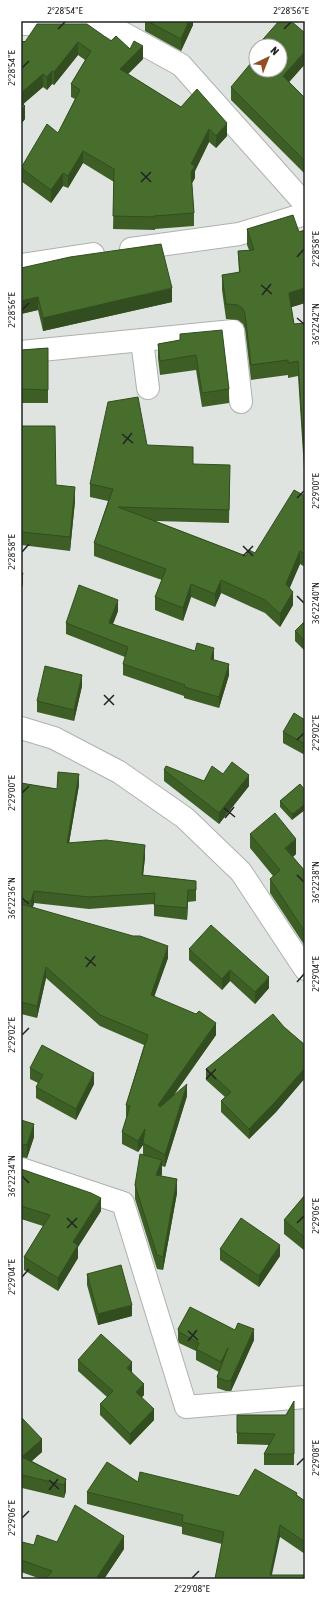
<svg xmlns="http://www.w3.org/2000/svg" width="326" height="1600" font-family="'Asap Condensed',sans-serif">
<style>
.lines{fill:none;stroke-linecap:round;stroke-linejoin:round}
.street-casing{stroke:#adb2af;stroke-width:24}
.street{stroke:#fff;stroke-width:22}
.wall{fill:#3d5f26}
.shaded-wall{fill:#324d1f}
.building{fill:#476e2c;stroke:#324d1f}
.ticks{fill:none;stroke:#222423;stroke-width:1.5}
.neatline{fill:none;stroke:#222423;stroke-width:1.5}
.ticks-label{font-size:10px;text-anchor:middle;fill:#222423}
</style>
<rect width="100%" height="100%" fill="#dfe4e0"/>
<g class="lines">
<!-- street casing -->
<g class="street-casing">
<path id="street" d="M 21,24 L 108,25 L 181,65 L 305,204
M 131,249 L 239,234 L 305,214
M 21,265 L 93,254
M 142,340 L 148,388
M 21,352 L 233,331 L 241,402
M 21,728 L 54,738 L 119,772 L 185,818 L 241,872 L 305,969
M 21,1169 L 123,1203 L 186,1407 L 305,1397"/>
</g>
<!-- street -->
<use href="#street" class="street"/>
</g>
<!-- wall -->
<path class="wall" d="M 145,21 L 193,21 L 193,25 L 181,51 L 145,31 Z
M 21,41 L 111,41 L 130,49 L 143,59 L 128,74 L 227,136 L 216,148 L 209,142 L 195,171 L 195,178 L 192,183 L 194,213 L 194,226 L 155,229 L 155,230 L 113,229 L 114,182 L 83,163 L 68,188 L 63,186 L 51,203 L 21,181 L 21,168 L 58,133 L 75,99 L 71,97 L 71,84 L 85,60 L 78,55 L 54,85 L 52,84 L 47,90 L 43,87 L 23,104 L 25,119 L 21,124 Z
M 305,64 L 289,82 L 305,98 L 305,174 L 231,100 L 231,87 Z
M 247,229 L 299,232 L 305,230 L 305,303 L 291,307 L 294,324 L 305,323 L 305,469 L 304,469 L 298,376 L 288,378 L 288,375 L 251,380 L 245,329 L 243,324 L 238,320 L 226,319 L 222,290 L 222,275 L 239,273 L 238,251 L 249,250 L 247,245 Z
M 21,268 L 172,302 L 43,331 L 38,310 L 21,314 Z
M 180,334 L 229,389 L 229,403 L 202,407 L 196,370 L 160,375 L 158,358 L 158,344 L 180,340 Z
M 48,348 L 48,403 L 21,403 L 21,350 Z
M 21,426 L 56,485 L 75,501 L 70,551 L 21,545 Z
M 147,445 L 230,478 L 229,523 L 155,521 L 246,556 L 255,553 L 305,496 L 305,567 L 300,564 L 289,588 L 293,605 L 280,627 L 265,613 L 221,593 L 215,607 L 191,597 L 183,621 L 155,610 L 155,597 L 162,580 L 94,556 L 94,543 L 108,501 L 90,497 L 90,484 Z
M 118,611 L 113,624 L 214,660 L 229,675 L 219,708 L 184,698 L 184,696 L 123,675 L 123,664 L 125,657 L 66,634 L 66,623 Z
M 305,621 L 305,651 L 295,641 L 295,631 Z
M 82,686 L 74,721 L 37,712 L 37,701 Z
M 305,720 L 305,755 L 283,743 L 283,732 Z
M 164,770 L 204,781 L 223,774 L 249,786 L 219,824 L 164,781 Z
M 21,783 L 57,789 L 79,785 L 69,843 L 145,857 L 143,875 L 196,881 L 196,901 L 188,902 L 187,920 L 154,916 L 154,904 L 89,909 L 34,903 L 33,907 L 168,958 L 154,996 L 216,1035 L 174,1095 L 187,1096 L 165,1167 L 162,1166 L 162,1174 L 161,1176 L 177,1193 L 163,1270 L 157,1269 L 135,1199 L 135,1185 L 143,1154 L 143,1145 L 138,1152 L 122,1144 L 122,1132 L 127,1117 L 126,1117 L 126,1105 L 144,1045 L 100,1026 L 46,978 L 37,1018 L 21,1014 Z
M 300,784 L 292,820 L 280,807 L 280,801 Z
M 250,834 L 296,854 L 293,857 L 305,871 L 305,946 L 270,893 L 270,879 L 273,876 L 250,848 Z
M 189,949 L 269,988 L 255,1004 L 230,981 L 222,990 L 189,960 Z
M 284,1027 L 305,1045 L 305,1078 L 276,1112 L 249,1139 L 221,1112 L 221,1101 L 225,1097 L 206,1080 L 206,1069 Z
M 30,1068 L 94,1084 L 76,1120 L 36,1098 L 36,1087 L 38,1083 L 30,1079 Z
M 21,1120 L 34,1137 L 27,1158 L 21,1157 Z
M 21,1169 L 101,1211 L 78,1247 L 78,1258 L 58,1291 L 24,1270 L 24,1257 L 43,1226 L 21,1219 Z
M 305,1195 L 305,1251 L 284,1234 L 284,1220 Z
M 220,1249 L 280,1256 L 259,1287 L 220,1260 Z
M 87,1274 L 132,1316 L 98,1325 L 87,1285 Z
M 178,1329 L 235,1330 L 254,1340 L 231,1391 L 226,1391 L 217,1388 L 217,1377 L 219,1372 L 196,1360 L 196,1351 L 179,1343 L 178,1340 Z
M 78,1360 L 132,1372 L 144,1395 L 142,1397 L 154,1420 L 130,1445 L 100,1415 L 100,1404 L 107,1397 L 78,1371 Z
M 294,1401 L 294,1465 L 264,1465 L 264,1454 L 269,1445 L 237,1444 L 237,1415 L 286,1415 Z
M 21,1417 L 42,1452 L 32,1461 L 66,1479 L 66,1491 L 64,1498 L 22,1488 Z
M 138,1482 L 239,1496 L 297,1495 L 305,1501 L 305,1554 L 280,1537 L 215,1579 L 222,1544 L 182,1534 L 182,1527 L 87,1504 L 87,1492 Z
M 57,1542 L 124,1549 L 104,1579 L 41,1579 L 21,1572 L 21,1546 L 34,1545 Z"/>
<!-- shaded-wall -->
<path class="shaded-wall" d="M 189,21 L 193,21 L 193,25 L 181,51 L 181,39 Z
M 78,42 L 78,55 L 54,85 L 54,72 Z
M 143,46 L 143,59 L 120,82 L 120,69 Z
M 305,51 L 305,64 L 283,89 L 283,76 Z
M 52,71 L 52,84 L 47,90 L 47,77 Z
M 43,74 L 43,87 L 21,106 L 21,93 Z
M 25,106 L 25,119 L 21,124 L 21,111 Z
M 227,123 L 227,136 L 216,148 L 216,136 Z
M 209,129 L 209,142 L 195,171 L 195,178 L 191,185 L 191,164 Z
M 83,151 L 83,163 L 68,188 L 68,176 Z
M 63,173 L 63,186 L 51,203 L 51,190 Z
M 172,288 L 172,302 L 43,331 L 43,318 Z
M 305,288 L 305,303 L 289,308 L 289,293 Z
M 38,297 L 38,310 L 21,314 L 21,301 Z
M 75,487 L 75,501 L 70,551 L 70,537 Z
M 300,551 L 300,564 L 286,597 L 286,584 Z
M 23,573 L 23,584 L 21,591 L 21,580 Z
M 221,580 L 221,593 L 215,607 L 215,594 Z
M 191,584 L 191,597 L 183,621 L 183,608 Z
M 293,592 L 293,605 L 280,627 L 280,614 Z
M 118,600 L 118,611 L 109,634 L 109,623 Z
M 214,648 L 214,659 L 211,670 L 211,659 Z
M 229,664 L 229,675 L 219,708 L 219,697 Z
M 82,675 L 82,686 L 74,721 L 74,710 Z
M 79,774 L 79,785 L 67,855 L 67,843 Z
M 249,775 L 249,786 L 219,824 L 219,813 Z
M 305,804 L 305,810 L 292,820 L 292,814 Z
M 296,839 L 296,854 L 285,863 L 285,848 Z
M 145,845 L 145,857 L 142,886 L 142,875 Z
M 188,890 L 188,902 L 187,920 L 187,908 Z
M 34,891 L 34,903 L 31,913 L 31,901 Z
M 168,946 L 168,958 L 151,1006 L 151,995 Z
M 46,967 L 46,978 L 37,1018 L 37,1006 Z
M 230,970 L 230,981 L 222,990 L 222,979 Z
M 269,977 L 269,988 L 255,1004 L 255,992 Z
M 216,1023 L 216,1035 L 158,1117 L 158,1105 Z
M 305,1068 L 305,1078 L 276,1112 L 249,1139 L 249,1129 Z
M 94,1073 L 94,1084 L 76,1120 L 76,1109 Z
M 187,1084 L 187,1096 L 165,1167 L 165,1155 Z
M 34,1124 L 34,1137 L 27,1158 L 27,1145 Z
M 145,1129 L 143,1145 L 138,1152 L 138,1141 Z
M 162,1160 L 162,1174 L 156,1189 L 156,1175 Z
M 177,1179 L 177,1193 L 163,1270 L 163,1257 Z
M 101,1198 L 101,1211 L 78,1247 L 78,1258 L 58,1291 L 58,1278 L 73,1242 Z
M 280,1245 L 280,1256 L 259,1287 L 259,1276 Z
M 132,1305 L 132,1316 L 98,1325 L 98,1314 Z
M 254,1329 L 254,1340 L 231,1391 L 231,1380 Z
M 228,1348 L 221,1373 L 221,1362 Z
M 132,1362 L 132,1373 L 127,1368 Z
M 144,1384 L 144,1395 L 136,1403 L 136,1392 Z
M 154,1409 L 154,1420 L 130,1445 L 130,1434 Z
M 42,1439 L 42,1452 L 22,1469 L 22,1457 Z
M 22,1475 L 22,1488 L 21,1489 L 21,1476 Z
M 66,1479 L 66,1491 L 64,1498 L 64,1485 Z
M 280,1525 L 280,1537 L 271,1579 L 270,1575 Z
M 124,1536 L 124,1549 L 104,1579 L 96,1579 Z"/>
<!-- building -->
<path class="building" d="M 147,21 L 189,21 L 181,39 Z
M 279,21 L 291,21 L 305,33 L 305,51 L 283,76 L 305,98 L 305,161 L 231,87 L 256,57 L 256,70 L 280,70 L 280,46 L 257,46 Z
M 37,24 L 87,24 L 111,41 L 116,36 L 130,49 L 134,41 L 143,46 L 120,69 L 181,107 L 197,89 L 227,123 L 216,136 L 209,129 L 191,164 L 195,166 L 191,172 L 194,213 L 154,216 L 155,217 L 113,216 L 114,169 L 83,151 L 68,176 L 63,173 L 51,190 L 21,168 L 47,124 L 58,133 L 80,90 L 71,84 L 91,51 L 78,42 L 54,72 L 52,71 L 47,77 L 43,74 L 21,93 L 21,41 L 25,42 Z
M 21,102 L 25,106 L 21,111 Z
M 293,215 L 299,232 L 305,230 L 305,288 L 289,293 L 294,324 L 305,323 L 305,454 L 304,454 L 298,361 L 288,363 L 288,360 L 251,365 L 245,314 L 243,309 L 238,305 L 226,304 L 222,275 L 240,272 L 238,251 L 254,250 L 247,229 Z
M 161,244 L 172,288 L 43,318 L 38,297 L 21,301 L 21,268 L 70,257 Z
M 222,330 L 229,389 L 202,393 L 196,355 L 160,361 L 158,344 L 180,340 L 180,334 Z
M 48,348 L 48,390 L 21,389 L 21,350 Z
M 138,397 L 147,445 L 193,447 L 193,464 L 230,465 L 229,510 L 118,507 L 246,556 L 249,550 L 255,553 L 294,490 L 305,496 L 305,554 L 300,551 L 286,584 L 293,592 L 280,614 L 265,600 L 221,580 L 215,594 L 191,584 L 183,608 L 155,597 L 166,569 L 94,543 L 113,489 L 90,484 L 108,402 Z
M 21,426 L 55,426 L 56,485 L 75,487 L 70,537 L 21,532 Z
M 21,572 L 23,573 L 21,580 Z
M 79,585 L 118,600 L 109,623 L 195,651 L 197,643 L 214,648 L 211,659 L 229,664 L 219,697 L 184,687 L 185,685 L 123,664 L 128,647 L 66,623 Z
M 305,621 L 305,641 L 295,631 Z
M 45,666 L 82,675 L 74,710 L 37,701 Z
M 294,713 L 305,720 L 305,744 L 283,732 Z
M 232,762 L 249,775 L 219,813 L 164,770 L 166,766 L 204,781 L 212,766 L 223,774 Z
M 58,772 L 79,774 L 67,843 L 106,840 L 145,845 L 142,875 L 196,881 L 196,890 L 188,890 L 187,908 L 154,905 L 155,893 L 89,897 L 34,891 L 31,901 L 21,902 L 21,783 L 57,789 Z
M 300,784 L 305,790 L 305,804 L 292,814 L 280,801 Z
M 275,813 L 296,839 L 285,848 L 305,871 L 305,932 L 270,879 L 280,870 L 250,834 Z
M 21,904 L 133,936 L 140,936 L 168,946 L 151,995 L 196,1014 L 199,1011 L 216,1023 L 158,1105 L 160,1107 L 187,1084 L 165,1155 L 143,1143 L 145,1129 L 138,1141 L 122,1132 L 130,1106 L 126,1105 L 148,1035 L 100,1015 L 46,967 L 37,1006 L 21,1002 Z
M 211,925 L 269,977 L 255,992 L 230,970 L 222,979 L 189,949 Z
M 273,1014 L 284,1027 L 305,1045 L 305,1068 L 276,1101 L 249,1129 L 221,1101 L 231,1092 L 206,1069 Z
M 42,1045 L 94,1073 L 76,1109 L 36,1087 L 43,1075 L 30,1068 Z
M 21,1120 L 34,1124 L 27,1145 L 21,1144 Z
M 140,1154 L 162,1160 L 156,1175 L 177,1179 L 163,1257 L 157,1255 L 135,1185 Z
M 21,1169 L 91,1193 L 101,1198 L 73,1242 L 78,1245 L 58,1278 L 24,1257 L 50,1215 L 21,1206 Z
M 305,1195 L 305,1238 L 284,1220 Z
M 241,1218 L 280,1245 L 259,1276 L 220,1249 Z
M 121,1265 L 132,1305 L 98,1314 L 87,1274 Z
M 190,1307 L 235,1330 L 238,1323 L 254,1329 L 231,1380 L 226,1381 L 217,1377 L 228,1348 L 221,1362 L 196,1349 L 199,1343 L 179,1332 L 178,1329 Z
M 101,1334 L 132,1362 L 127,1368 L 144,1384 L 136,1392 L 154,1409 L 130,1434 L 100,1404 L 113,1391 L 78,1360 Z
M 294,1401 L 294,1454 L 264,1454 L 275,1434 L 237,1433 L 237,1415 L 286,1415 Z
M 21,1417 L 42,1439 L 22,1457 L 66,1479 L 64,1485 L 22,1475 L 21,1476 Z
M 107,1462 L 138,1482 L 140,1472 L 239,1496 L 255,1469 L 297,1493 L 296,1495 L 305,1501 L 305,1542 L 280,1525 L 270,1575 L 305,1575 L 305,1579 L 215,1579 L 224,1532 L 182,1522 L 183,1515 L 87,1492 Z
M 75,1505 L 124,1536 L 96,1579 L 46,1579 L 52,1571 L 21,1560 L 21,1546 L 22,1542 L 34,1545 L 37,1535 L 57,1542 Z"/>
<!-- ticks -->
<path class="ticks" d="M 58,29 L 65,22M 284,29 L 291,22M 22,68 L 29,61M 141,172 L 151,182M 141,182 L 151,172M 297,257 L 304,249M 261,285 L 272,294M 262,295 L 271,284M 22,310 L 29,303M 297,318 L 304,324M 122,434 L 133,443M 123,444 L 132,433M 297,498 L 304,491M 243,546 L 253,556M 22,552 L 29,544M 243,556 L 253,546M 297,596 L 304,603M 104,695 L 114,705M 104,705 L 114,695M 297,740 L 304,733M 22,793 L 29,786M 224,808 L 235,817M 225,818 L 234,807M 297,875 L 304,882M 22,898 L 29,904M 85,957 L 96,966M 86,967 L 95,956M 297,982 L 304,974M 22,1035 L 29,1028M 206,1069 L 216,1079M 206,1079 L 216,1069M 22,1176 L 29,1183M 67,1218 L 77,1228M 297,1223 L 304,1216M 67,1228 L 77,1218M 22,1277 L 29,1269M 188,1331 L 198,1340M 188,1341 L 197,1330M 297,1465 L 304,1458M 49,1480 L 59,1489M 49,1490 L 58,1479M 22,1518 L 29,1511M 192,1578 L 199,1571"/>
<!-- border -->
<rect width="326" height="1600" fill="none" stroke="#ffffff" stroke-width="44"/>
<!-- north arrow -->
<g transform="translate(268 58) rotate(43)"><circle r="19" fill="#ffffff" stroke="#a7a7a7"/>
<path d="M0-3L7 15L0 10L-7 15Z" fill="#924e21"/>
<text y="-6" font-size="11" font-weight="bold" text-anchor="middle" fill="#222423">N</text>
</g>
<rect x="22" y="22" width="282" height="1556" class="neatline"/>
<g class="ticks-label">
<text x="65" y="14">2°28'54"E</text>
<text x="291" y="14">2°28'56"E</text>
<text transform="translate(11 68) rotate(-90)" y="4">2°28'54"E</text>
<text transform="translate(315 249) rotate(-90)" y="4">2°28'58"E</text>
<text transform="translate(11 310) rotate(-90)" y="4">2°28'56"E</text>
<text transform="translate(315 324) rotate(-90)" y="4">36°22'42"N</text>
<text transform="translate(315 491) rotate(-90)" y="4">2°29'00"E</text>
<text transform="translate(11 552) rotate(-90)" y="4">2°28'58"E</text>
<text transform="translate(315 603) rotate(-90)" y="4">36°22'40"N</text>
<text transform="translate(315 733) rotate(-90)" y="4">2°29'02"E</text>
<text transform="translate(11 793) rotate(-90)" y="4">2°29'00"E</text>
<text transform="translate(315 882) rotate(-90)" y="4">36°22'38"N</text>
<text transform="translate(11 898) rotate(-90)" y="4">36°22'36"N</text>
<text transform="translate(315 974) rotate(-90)" y="4">2°29'04"E</text>
<text transform="translate(11 1035) rotate(-90)" y="4">2°29'02"E</text>
<text transform="translate(11 1176) rotate(-90)" y="4">36°22'34"N</text>
<text transform="translate(315 1216) rotate(-90)" y="4">2°29'06"E</text>
<text transform="translate(11 1277) rotate(-90)" y="4">2°29'04"E</text>
<text transform="translate(315 1458) rotate(-90)" y="4">2°29'08"E</text>
<text transform="translate(11 1518) rotate(-90)" y="4">2°29'06"E</text>
<text x="192" y="1592">2°29'08"E</text>
</g>
</svg>
